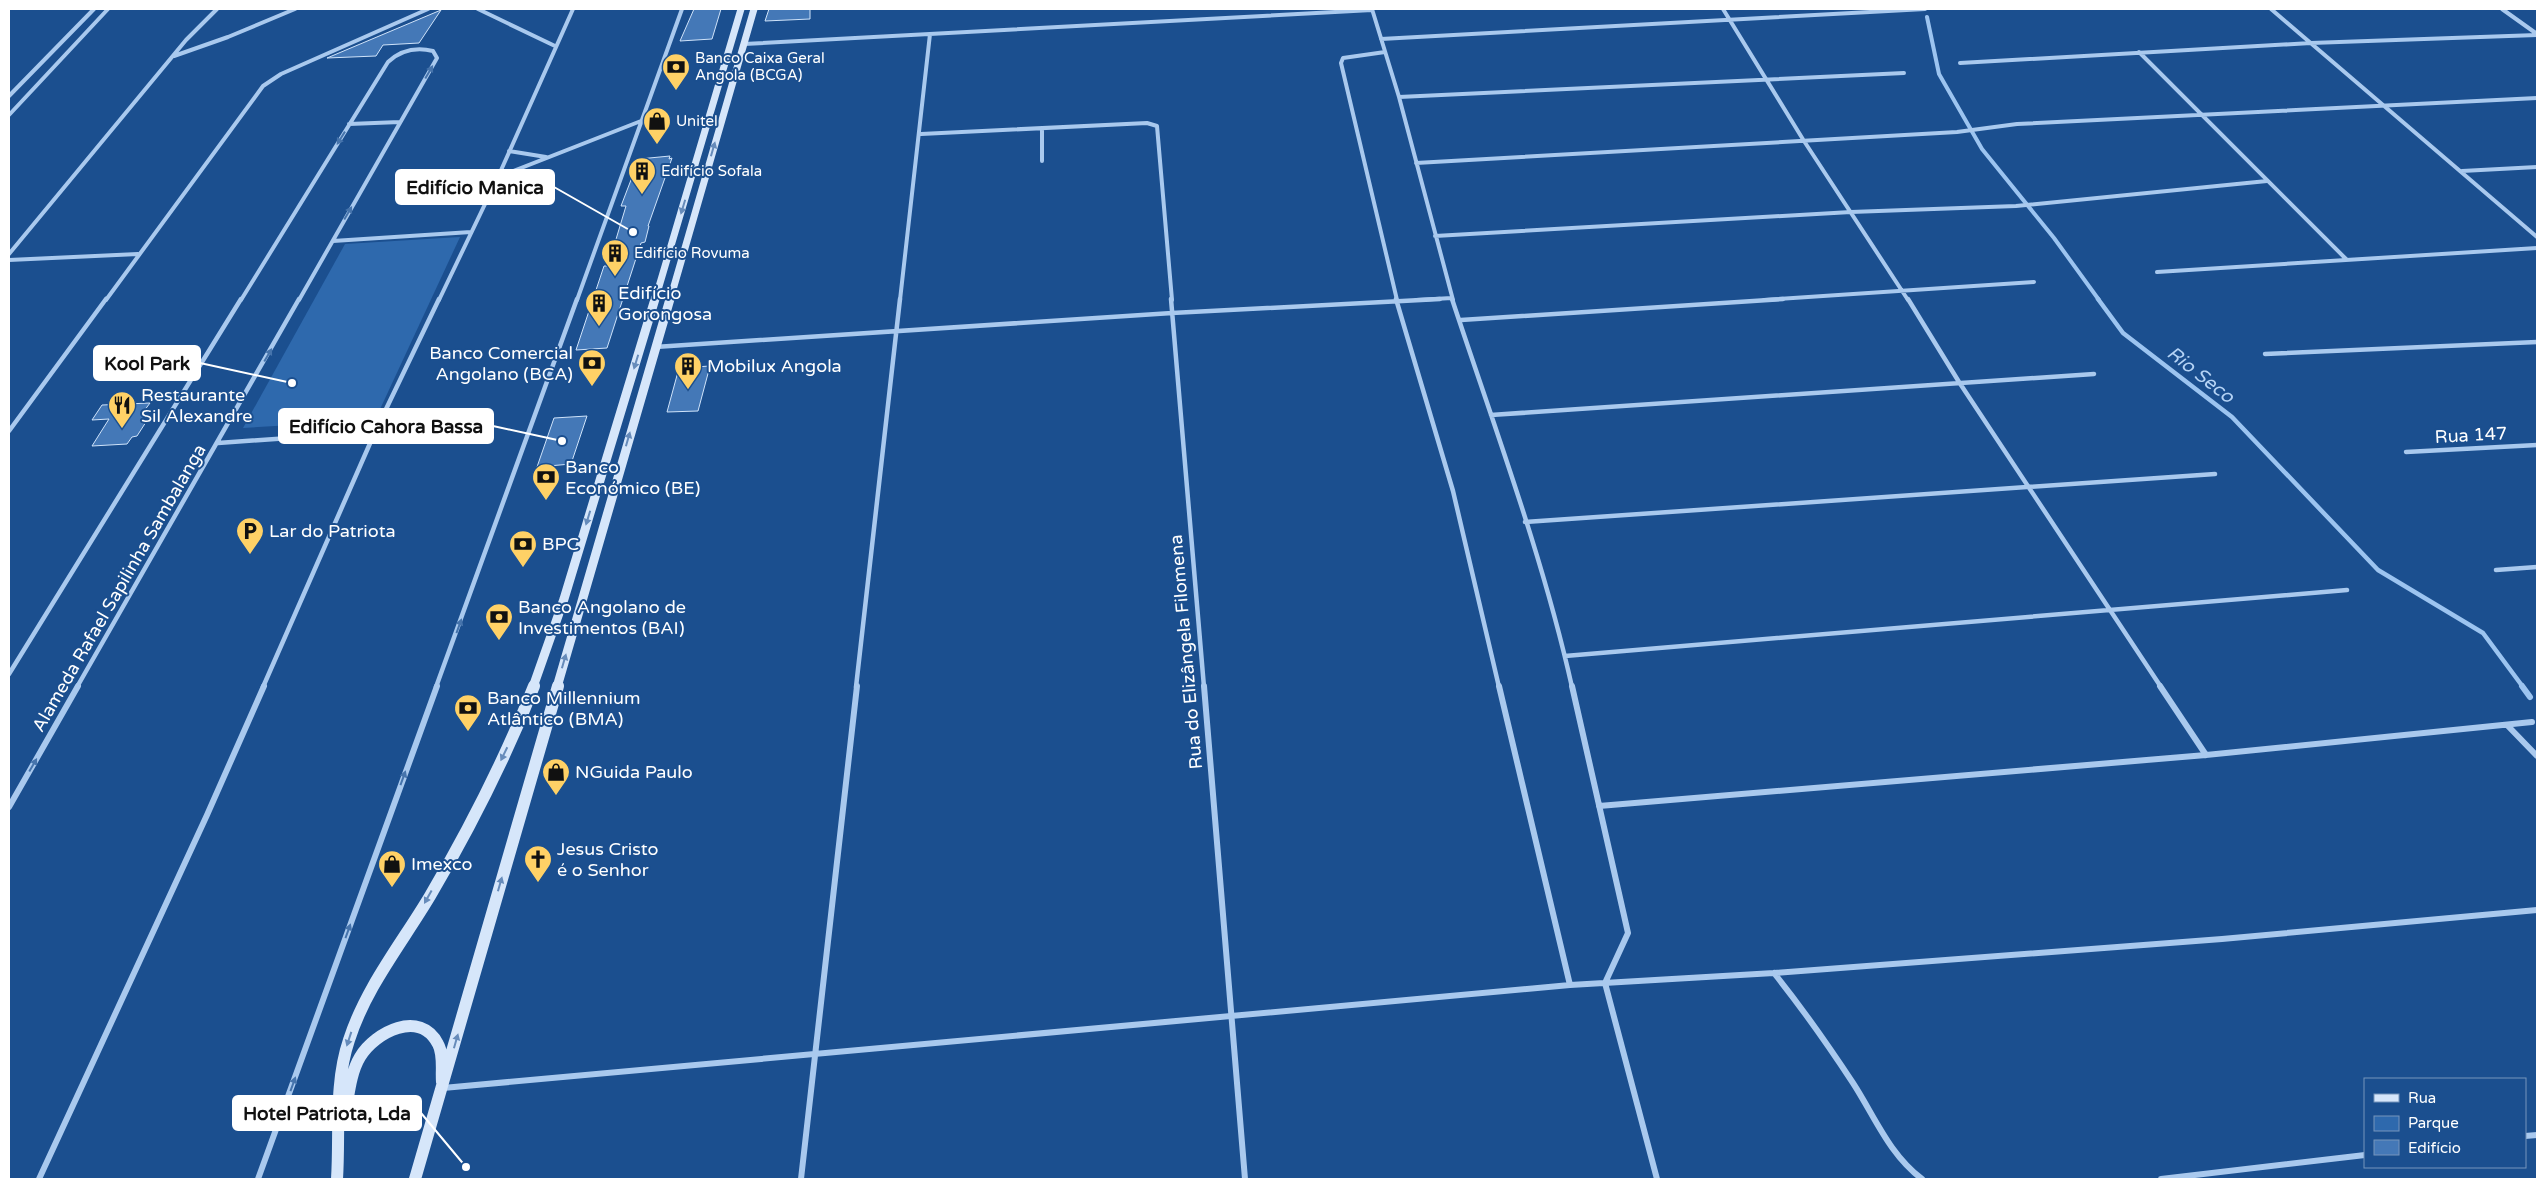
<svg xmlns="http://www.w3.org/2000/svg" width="2546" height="1188" font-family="'Varela Round',sans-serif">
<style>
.green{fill:#2e69ad}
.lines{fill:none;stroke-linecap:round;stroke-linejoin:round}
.stream-far2{stroke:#9cc4f0;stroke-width:4}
.stream-far1{stroke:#9cc4f0;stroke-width:4.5}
.stream{stroke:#9cc4f0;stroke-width:6}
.building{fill:#4478b7;stroke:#cfe3fa}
.street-far2{stroke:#a9c9ee;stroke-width:4}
.street-far1{stroke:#a9c9ee;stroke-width:4.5}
.street{stroke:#a9c9ee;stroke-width:6}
.secondary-far2{stroke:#d6e6fa;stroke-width:7}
.secondary-far1{stroke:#d6e6fa;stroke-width:9}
.secondary{stroke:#d6e6fa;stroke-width:12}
.oneway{fill:#4674ac}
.oneway2{fill:#668bba}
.labels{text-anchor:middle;stroke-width:4;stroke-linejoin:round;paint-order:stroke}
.far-poi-label{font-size:15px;fill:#fff;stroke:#1b4f8f;text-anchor:start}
.poi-label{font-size:18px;fill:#fff;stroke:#1b4f8f;text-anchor:start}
.street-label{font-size:18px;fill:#fff;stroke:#1b4f8f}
.water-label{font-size:19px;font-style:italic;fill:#b5d3f5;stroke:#1b4f8f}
.leader{fill:none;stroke:#fff;stroke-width:2}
.callout-dot{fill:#fff;stroke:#1b4f8f;stroke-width:2}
.callout{fill:#fff;stroke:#fff;stroke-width:2}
.callout-label{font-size:19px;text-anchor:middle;font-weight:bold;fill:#111}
</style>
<rect width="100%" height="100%" fill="#1b4f8f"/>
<!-- green -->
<path class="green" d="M 460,237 L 375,420 L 243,428 L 345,244 Z"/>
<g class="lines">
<!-- stream-far2 -->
<path class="stream-far2" d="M 1927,17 L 1939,74 L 1982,149 L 2054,238 L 2099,300"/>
<!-- stream-far1 -->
<path class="stream-far1" d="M 2098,299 L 2123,333 L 2232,417 L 2378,570 L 2483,633 L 2523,687"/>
<!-- stream -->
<path class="stream" d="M 2522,686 L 2530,697"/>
</g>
<!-- building -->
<path class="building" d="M 694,9 L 721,9 L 712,39 L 680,41 Z
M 769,9 L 810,9 L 810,19 L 765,21 Z
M 441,10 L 419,43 L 383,45 L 376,56 L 327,58 Z
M 670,156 L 669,159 L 672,158 L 648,226 L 649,226 L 645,242 L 641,243 L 607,348 L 576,350 L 604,266 L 608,266 L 626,206 L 621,206 L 639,159 Z
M 710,366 L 698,411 L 667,412 L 679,368 Z
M 150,403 L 144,411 L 149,411 L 142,422 L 146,422 L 137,436 L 132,437 L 127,444 L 92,446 L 109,419 L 92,420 L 102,405 Z
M 587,416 L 571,464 L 537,467 L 554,418 Z"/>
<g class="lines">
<!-- street-far2 -->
<path class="street-far2" d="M 478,9 L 555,46
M 1372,9 L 1399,97 L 1453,300
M 1723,9 L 1804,141 L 1908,300
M 2271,9 L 2537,237
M 2502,9 L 2537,34
M 1381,39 L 1925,9
M 744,44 L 1372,10
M 1385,52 L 1343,58 L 1341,63 L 1397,300
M 2139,52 L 2346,259
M 174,56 L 228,37 L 295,9
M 1960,63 L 2311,43 L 2537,35
M 9,96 L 94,9
M 1399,97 L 1904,73
M 9,115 L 108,9
M 349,124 L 400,122
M 1042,128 L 1042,161
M 921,134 L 1147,123 L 1157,126 L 1172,300
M 509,151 L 546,157
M 1416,163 L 1957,132 L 2017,124 L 2537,98
M 2462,171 L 2537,167
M 498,177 L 641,121
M 1435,236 L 1851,212 L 2016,206 L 2267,181
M 333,241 L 471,232
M 9,254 L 186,40 L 217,9
M 9,260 L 138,254
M 2157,272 L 2537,248
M 106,300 L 263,86 L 281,74 L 428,9
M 241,300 L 388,62 C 401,50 416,47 433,51 L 437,58 L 299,300
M 439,300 L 498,177 L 573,9
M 577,300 L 682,9
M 900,300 L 930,34
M 1416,300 L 1452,298
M 1764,300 L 2034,282"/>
<!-- street-far1 -->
<path class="street-far1" d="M 1171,299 L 1204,687
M 1396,299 L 1453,491 L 1499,687
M 1452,299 C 1494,426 1543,557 1572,687
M 1908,299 L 1959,382 L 2161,687
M 1461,320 L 1783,299
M 655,347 L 1172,313 L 1440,299
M 2265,354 L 2537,342
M 1491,415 L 2094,374
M 9,431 L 106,299
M 218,443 L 375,432
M 2406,452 L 2537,445
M 1525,522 L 2215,474
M 2496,570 L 2537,567
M 1565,656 L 2347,590
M 9,674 L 241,299
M 77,687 L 299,299
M 263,687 L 375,432 L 439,299
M 436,687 L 577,299
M 856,687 L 900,299"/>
<!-- street -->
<path class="street" d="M 1204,686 L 1245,1179
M 1499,686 L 1570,985
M 1572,686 L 1628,933 L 1605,983 L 1657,1179
M 2160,686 L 2206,755
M 2508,726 L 2537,756
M 1599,806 L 2206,755 L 2532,722
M 9,807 L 78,686
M 1774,973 C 1802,1008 1828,1045 1853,1083 C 1875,1117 1889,1154 1922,1179
M 443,1088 L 1570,985 L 1774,973 L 2222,939 L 2537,910
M 2525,1136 L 2537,1135
M 39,1179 L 207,815 L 264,686
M 258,1179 L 437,686
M 801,1179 L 857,686
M 2161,1179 L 2365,1155"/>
<!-- secondary-far2 -->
<path class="secondary-far2" d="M 655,300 L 741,9
M 670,300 L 754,9"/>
<!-- secondary-far1 -->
<path class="secondary-far1" d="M 533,687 L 564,599 L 655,299
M 557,687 L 670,299"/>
<!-- secondary -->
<path class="secondary" d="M 346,1109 C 349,1092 351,1072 360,1057 C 375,1032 420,1009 438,1044 C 444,1055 441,1070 442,1082
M 337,1179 C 340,1133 334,1084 349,1040 C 366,987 402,943 430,896 C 470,828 505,759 534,686
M 415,1179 L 558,686"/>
</g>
<!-- one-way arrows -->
<defs><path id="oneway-solid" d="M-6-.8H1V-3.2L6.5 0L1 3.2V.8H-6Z" transform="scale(1.25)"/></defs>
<g class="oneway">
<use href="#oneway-solid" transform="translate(429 72) rotate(-60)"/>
<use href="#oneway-solid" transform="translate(341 138) rotate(122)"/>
<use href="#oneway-solid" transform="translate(348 213) rotate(-60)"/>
<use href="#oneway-solid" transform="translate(268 355) rotate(-60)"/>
<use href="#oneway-solid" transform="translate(459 626) rotate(-70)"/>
<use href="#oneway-solid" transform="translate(33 765) rotate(-60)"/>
<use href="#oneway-solid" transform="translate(403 778) rotate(-70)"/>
<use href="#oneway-solid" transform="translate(348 931) rotate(-70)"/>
<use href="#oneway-solid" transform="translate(293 1084) rotate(-70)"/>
</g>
<g class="oneway2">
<use href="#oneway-solid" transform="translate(713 149) rotate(-74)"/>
<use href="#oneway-solid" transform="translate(683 207) rotate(107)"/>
<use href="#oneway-solid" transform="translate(636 362) rotate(107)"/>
<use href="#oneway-solid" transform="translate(628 439) rotate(-74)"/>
<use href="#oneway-solid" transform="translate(588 518) rotate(107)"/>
<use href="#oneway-solid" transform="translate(564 661) rotate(-74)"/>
<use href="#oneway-solid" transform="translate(504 754) rotate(116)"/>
<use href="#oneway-solid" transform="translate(500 884) rotate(-74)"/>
<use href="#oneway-solid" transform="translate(428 897) rotate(119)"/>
<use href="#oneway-solid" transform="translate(349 1039) rotate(108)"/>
<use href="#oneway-solid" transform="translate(456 1041) rotate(-74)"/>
</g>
<!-- icons -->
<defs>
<g id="bank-pin" transform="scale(1.4375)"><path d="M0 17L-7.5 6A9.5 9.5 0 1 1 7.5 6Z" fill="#ffd166" stroke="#1b4f8f"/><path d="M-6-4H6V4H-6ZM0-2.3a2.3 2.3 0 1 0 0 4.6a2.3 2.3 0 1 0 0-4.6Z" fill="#111"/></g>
<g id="shop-pin" transform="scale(1.4375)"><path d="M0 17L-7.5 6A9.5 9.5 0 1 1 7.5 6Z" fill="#ffd166" stroke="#1b4f8f"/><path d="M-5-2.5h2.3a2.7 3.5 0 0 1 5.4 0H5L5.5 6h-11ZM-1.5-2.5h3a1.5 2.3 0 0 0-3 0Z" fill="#111"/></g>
<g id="building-pin" transform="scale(1.4375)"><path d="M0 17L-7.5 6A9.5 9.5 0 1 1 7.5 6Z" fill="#ffd166" stroke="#1b4f8f"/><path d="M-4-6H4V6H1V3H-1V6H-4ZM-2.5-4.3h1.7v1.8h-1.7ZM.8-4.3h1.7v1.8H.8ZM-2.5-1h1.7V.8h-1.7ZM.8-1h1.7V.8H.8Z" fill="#111"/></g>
<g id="restaurant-pin" transform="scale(1.4375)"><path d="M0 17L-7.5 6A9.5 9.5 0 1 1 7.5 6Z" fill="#ffd166" stroke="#1b4f8f"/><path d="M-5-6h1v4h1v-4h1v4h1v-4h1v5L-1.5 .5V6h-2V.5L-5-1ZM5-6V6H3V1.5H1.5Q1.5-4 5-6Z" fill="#111"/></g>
<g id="parking-pin" transform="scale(1.4375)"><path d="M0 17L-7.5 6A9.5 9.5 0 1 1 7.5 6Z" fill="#ffd166" stroke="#1b4f8f"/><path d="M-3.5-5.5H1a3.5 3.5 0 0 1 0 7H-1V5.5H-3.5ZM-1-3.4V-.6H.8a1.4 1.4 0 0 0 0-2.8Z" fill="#111"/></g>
<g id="church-pin" transform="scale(1.4375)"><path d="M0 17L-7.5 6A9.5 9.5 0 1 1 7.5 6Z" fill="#ffd166" stroke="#1b4f8f"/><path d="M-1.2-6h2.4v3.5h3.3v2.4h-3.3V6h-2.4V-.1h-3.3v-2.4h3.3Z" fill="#111"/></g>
</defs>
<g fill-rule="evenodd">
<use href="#bank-pin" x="676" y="67"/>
<use href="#shop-pin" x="657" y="121"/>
<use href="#building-pin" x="642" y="171"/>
<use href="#building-pin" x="615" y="253"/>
<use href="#building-pin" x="599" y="303"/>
<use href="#bank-pin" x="592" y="363"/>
<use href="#building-pin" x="688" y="366"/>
<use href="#restaurant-pin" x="122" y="405"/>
<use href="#bank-pin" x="546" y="477"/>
<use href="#parking-pin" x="250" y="531"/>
<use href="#bank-pin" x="523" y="544"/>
<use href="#bank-pin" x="499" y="617"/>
<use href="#bank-pin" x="468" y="708"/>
<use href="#shop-pin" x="556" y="772"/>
<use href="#church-pin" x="538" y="859"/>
<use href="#shop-pin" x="392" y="864"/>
</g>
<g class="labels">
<!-- far-poi labels -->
<g class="far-poi-label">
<text x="695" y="63">Banco Caixa Geral<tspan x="695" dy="17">Angola (BCGA)</tspan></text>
<text x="676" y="126">Unitel</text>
<text x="661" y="176">Edifício Sofala</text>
<text x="634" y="258">Edifício Rovuma</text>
</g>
<!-- poi labels -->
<g class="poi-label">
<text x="618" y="299">Edifício<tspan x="618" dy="21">Gorongosa</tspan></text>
<text x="573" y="359" text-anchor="end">Banco Comercial<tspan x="573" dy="21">Angolano (BCA)</tspan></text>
<text x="707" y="372">Mobilux Angola</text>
<text x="141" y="401">Restaurante<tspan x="141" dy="21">Sil Alexandre</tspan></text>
<text x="565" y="473">Banco<tspan x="565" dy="21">Económico (BE)</tspan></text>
<text x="269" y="537">Lar do Patriota</text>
<text x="542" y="550">BPC</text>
<text x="518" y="613">Banco Angolano de<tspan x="518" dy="21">Investimentos (BAI)</tspan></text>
<text x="487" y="704">Banco Millennium<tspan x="487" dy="21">Atlântico (BMA)</tspan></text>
<text x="575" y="778">NGuida Paulo</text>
<text x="557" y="855">Jesus Cristo<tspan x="557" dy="21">é o Senhor</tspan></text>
<text x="411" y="870">Imexco</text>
</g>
<!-- street labels -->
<g class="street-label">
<text transform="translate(2471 435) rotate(-3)" y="6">Rua 147</text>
<text transform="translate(119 588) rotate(-60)" y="6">Alameda Rafael Sapilinha Sambalanga</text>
<text transform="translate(1186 652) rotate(-95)" y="6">Rua do Elizângela Filomena</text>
</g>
<!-- water labels -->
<g class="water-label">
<text transform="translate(2201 374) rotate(38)" y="7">Rio Seco</text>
</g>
</g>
<!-- callouts -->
<path class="leader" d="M633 232L554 187M292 383L200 363M562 441L493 426M466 1167L421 1113"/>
<g class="callout-dot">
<circle cx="633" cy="232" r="5"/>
<circle cx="292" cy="383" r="5"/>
<circle cx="562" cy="441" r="5"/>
<circle cx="466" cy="1167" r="5"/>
</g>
<g class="callout">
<rect x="396" y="170" width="158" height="34" rx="5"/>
<rect x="94" y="346" width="106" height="34" rx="5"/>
<rect x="279" y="409" width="214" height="34" rx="5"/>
<rect x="233" y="1096" width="188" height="34" rx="5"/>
</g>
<g class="callout-label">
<text x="475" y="194">Edifício Manica</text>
<text x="147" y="370">Kool Park</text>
<text x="386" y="433">Edifício Cahora Bassa</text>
<text x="327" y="1120">Hotel Patriota, Lda</text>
</g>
<!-- border -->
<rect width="2546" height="1188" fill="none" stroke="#ffffff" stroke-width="20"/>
<!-- legend -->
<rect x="2364" y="1078" width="162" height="90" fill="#1b4f8f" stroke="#7695bc"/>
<rect x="2374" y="1094" width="25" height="8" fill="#d6e6fa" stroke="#7695bc"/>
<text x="2408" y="1103" font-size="15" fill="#ffffff">Rua</text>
<rect x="2374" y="1116" width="25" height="15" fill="#2e69ad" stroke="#7695bc"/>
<text x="2408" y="1128" font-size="15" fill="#ffffff">Parque</text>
<rect x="2374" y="1140" width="25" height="15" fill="#4478b7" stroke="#7695bc"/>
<text x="2408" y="1153" font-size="15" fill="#ffffff">Edifício</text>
</svg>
